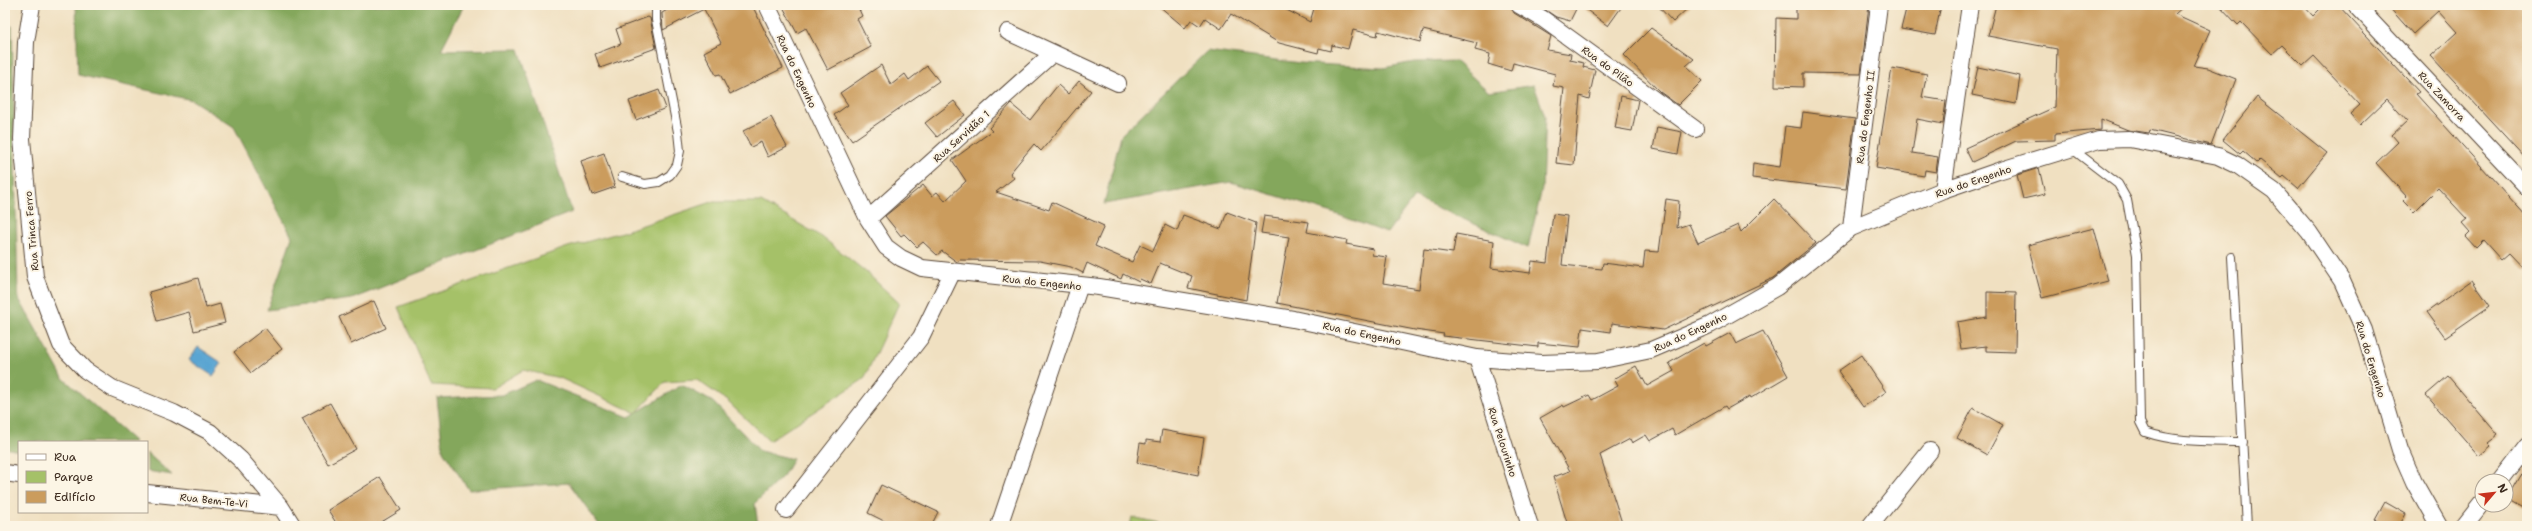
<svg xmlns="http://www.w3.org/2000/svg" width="2532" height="531" font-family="'Shantell Sans',sans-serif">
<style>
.green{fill:#a5c168;stroke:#707643}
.forest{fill:#84a75c;stroke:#60683d}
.water{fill:#5aa5d2;stroke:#4a6878}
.building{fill:#cb9c5d}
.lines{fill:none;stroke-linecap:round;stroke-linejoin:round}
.lane-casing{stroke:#564536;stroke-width:10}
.street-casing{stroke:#564536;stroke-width:18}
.lane{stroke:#fff;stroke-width:8}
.street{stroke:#fff;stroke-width:16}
.labels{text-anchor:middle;stroke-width:4;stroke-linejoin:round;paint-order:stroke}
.street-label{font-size:10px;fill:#3b2a1e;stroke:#fcf5e5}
</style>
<rect width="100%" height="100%" fill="#fcf5e5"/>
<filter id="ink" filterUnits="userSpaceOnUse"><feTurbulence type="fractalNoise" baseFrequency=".025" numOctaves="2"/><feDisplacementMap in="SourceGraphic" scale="8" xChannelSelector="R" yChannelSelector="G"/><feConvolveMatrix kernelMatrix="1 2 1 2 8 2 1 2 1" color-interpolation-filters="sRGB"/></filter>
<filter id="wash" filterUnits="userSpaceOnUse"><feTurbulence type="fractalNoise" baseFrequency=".012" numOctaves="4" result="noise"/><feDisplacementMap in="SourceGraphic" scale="16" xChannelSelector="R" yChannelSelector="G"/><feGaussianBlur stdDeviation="0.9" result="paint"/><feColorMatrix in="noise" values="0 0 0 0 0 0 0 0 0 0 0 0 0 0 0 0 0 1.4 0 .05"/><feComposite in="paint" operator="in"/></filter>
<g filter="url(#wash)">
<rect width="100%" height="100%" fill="#f0e0c1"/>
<!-- green -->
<path class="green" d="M 712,202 L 761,202 L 822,237 L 866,272 L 899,303 L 864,379 L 769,441 L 727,401 L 697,380 L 665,382 L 636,413 L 560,378 L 523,370 L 493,388 L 431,385 L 398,307 L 568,247 L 622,232 Z
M 1132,517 L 1172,526 L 1130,526 Z"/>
<!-- forest -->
<path class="forest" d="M 76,5 L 464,5 L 441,50 L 519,49 L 572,212 L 352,299 L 267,310 L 292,237 L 234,127 L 192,100 L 78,75 Z
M 12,26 L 18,297 L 63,378 L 135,442 L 19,442 L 19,451 L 5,448 L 5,27 Z
M 1207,51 L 1300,63 L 1383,68 L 1414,62 L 1455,61 L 1489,92 L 1534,85 L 1545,116 L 1542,189 L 1528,248 L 1414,197 L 1387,233 L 1333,213 L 1231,182 L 1104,204 L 1121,135 Z
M 536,380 L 629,417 L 682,385 L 713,402 L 760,451 L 793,459 L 783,476 L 755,503 L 758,526 L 600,526 L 569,483 L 469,490 L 443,451 L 437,398 L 502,395 Z
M 147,453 L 172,475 L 147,471 Z"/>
<!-- water -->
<path class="water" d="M 198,347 L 222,363 L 213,376 L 189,360 Z"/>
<g id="blocks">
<!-- building -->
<path class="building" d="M 676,5 L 752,5 L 783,68 L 730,94 L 720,74 L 716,75 L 704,52 L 721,43 L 704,9 L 663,30 L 662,13 Z
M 782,5 L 857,5 L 862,16 L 857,19 L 871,47 L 828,70 L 806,28 L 797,33 Z
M 1158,5 L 1277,5 L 1310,22 L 1315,5 L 1510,5 L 1514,13 L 1551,36 L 1547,50 L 1571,54 L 1570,60 L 1584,63 L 1583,67 L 1595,70 L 1589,99 L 1580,96 L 1574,165 L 1556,163 L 1564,88 L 1553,86 L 1555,74 L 1513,63 L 1511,71 L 1488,64 L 1490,54 L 1475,50 L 1477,43 L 1423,30 L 1420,42 L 1378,31 L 1377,36 L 1353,30 L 1348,49 L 1332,45 L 1331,51 L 1319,48 L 1318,53 L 1279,43 L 1231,14 L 1221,29 L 1205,18 L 1200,26 L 1191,20 L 1185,28 Z
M 1538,5 L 1578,5 L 1570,21 L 1556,17 Z
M 1580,5 L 1623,5 L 1608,26 Z
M 1657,5 L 1691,5 L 1673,22 Z
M 1796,5 L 1869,5 L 1861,74 L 1803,73 L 1803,87 L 1775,86 L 1776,18 L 1796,19 Z
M 1907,5 L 1941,5 L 1935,35 L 1901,29 Z
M 1996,5 L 2185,5 L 2175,14 L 2210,30 L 2194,66 L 2208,68 L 2236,79 L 2211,145 L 2150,130 L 2149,133 L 2128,130 L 2101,119 L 2101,130 L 2055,134 L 2055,140 L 2016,141 L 1972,162 L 1965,148 L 2055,107 L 2057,49 L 1988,36 Z
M 2219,5 L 2303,5 L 2313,16 L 2324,5 L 2338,5 L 2419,92 L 2416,94 L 2527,217 L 2527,272 L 2509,253 L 2501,260 L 2483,240 L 2476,247 L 2466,236 L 2470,232 L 2462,223 L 2467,219 L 2438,188 L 2414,212 L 2403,201 L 2407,197 L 2376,163 L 2398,142 L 2392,135 L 2407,121 L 2387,99 L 2360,125 L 2350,114 L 2360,105 L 2314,56 L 2303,66 L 2282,45 L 2272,54 L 2241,22 L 2238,25 Z
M 2387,5 L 2527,5 L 2527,160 L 2431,56 L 2457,32 L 2438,11 L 2413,34 Z
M 648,17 L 650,18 L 656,48 L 600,68 L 595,54 L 621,44 L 616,29 Z
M 1651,28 L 1694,59 L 1686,66 L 1702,81 L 1678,105 L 1660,92 L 1624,55 Z
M 881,65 L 891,85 L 905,74 L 909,80 L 927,66 L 939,81 L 852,141 L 834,115 L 848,105 L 840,93 Z
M 1978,67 L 2020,76 L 2016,104 L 1972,95 Z
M 1892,68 L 1927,74 L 1922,97 L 1946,101 L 1943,124 L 1917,119 L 1912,153 L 1938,157 L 1936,172 L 1925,170 L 1924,176 L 1876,168 Z
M 1079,81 L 1091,91 L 1041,151 L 1034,144 L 1010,173 L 1014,178 L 996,192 L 1049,210 L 1052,202 L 1104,226 L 1095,246 L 1132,262 L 1140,245 L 1153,251 L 1165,225 L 1177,231 L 1183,215 L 1221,229 L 1227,212 L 1256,223 L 1246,300 L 1188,288 L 1192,276 L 1160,263 L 1151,284 L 1140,279 L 1139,282 L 1123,274 L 1121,279 L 1087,263 L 1083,273 L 1071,267 L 1040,261 L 960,260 L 957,262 L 942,251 L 937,255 L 923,242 L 917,247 L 904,234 L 901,236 L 885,216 L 923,185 L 932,196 L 937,192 L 945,201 L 966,181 L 952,160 L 992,131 L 989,128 L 1011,104 L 1030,120 L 1058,85 L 1068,94 Z
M 659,90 L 666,108 L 636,120 L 629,101 Z
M 1621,96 L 1638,100 L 1632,131 L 1615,128 Z
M 2257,97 L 2327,153 L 2298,188 L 2284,176 L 2282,178 L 2260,160 L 2257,163 L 2243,151 L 2240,154 L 2223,140 Z
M 954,101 L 965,115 L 937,137 L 925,123 Z
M 1803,112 L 1855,119 L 1846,189 L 1752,178 L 1753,163 L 1780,167 L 1785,126 L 1801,128 Z
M 771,117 L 787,147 L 768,157 L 761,142 L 751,147 L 743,131 Z
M 1657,127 L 1682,132 L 1678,154 L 1653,149 Z
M 604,153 L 615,187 L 592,195 L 581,161 Z
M 2039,168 L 2045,194 L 2023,199 L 2017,175 Z
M 1666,199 L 1679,201 L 1677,228 L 1689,224 L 1698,243 L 1738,225 L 1741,232 L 1774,199 L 1816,243 L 1773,278 L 1663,330 L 1612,323 L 1611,332 L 1582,328 L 1580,347 L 1538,343 L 1538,347 L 1443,336 L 1444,334 L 1415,330 L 1277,303 L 1289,237 L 1261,233 L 1264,216 L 1309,222 L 1307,232 L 1347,240 L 1346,244 L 1373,249 L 1372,255 L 1387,257 L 1383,283 L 1419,289 L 1424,249 L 1453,253 L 1456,234 L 1494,241 L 1491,268 L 1530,273 L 1532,261 L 1547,263 L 1553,214 L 1567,216 L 1562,265 L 1602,269 L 1603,263 L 1643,268 L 1645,251 L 1659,252 Z
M 2094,228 L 2108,281 L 2042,298 L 2028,245 Z
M 198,278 L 206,308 L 220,304 L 225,323 L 194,331 L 189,312 L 157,321 L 149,292 Z
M 2472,280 L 2490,306 L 2445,337 L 2427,312 Z
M 1987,292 L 2016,293 L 2015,352 L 1986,351 L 1986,346 L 1961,349 L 1957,322 L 1987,317 Z
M 374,301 L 386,328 L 351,344 L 339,317 Z
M 265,328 L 282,349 L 251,373 L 234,352 Z
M 1763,331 L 1788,376 L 1751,398 L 1750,396 L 1727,409 L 1725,406 L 1675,435 L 1672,429 L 1650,441 L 1646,435 L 1632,443 L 1630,439 L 1600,455 L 1623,526 L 1568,526 L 1553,477 L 1570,471 L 1540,418 L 1563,405 L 1564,407 L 1589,395 L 1592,400 L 1618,386 L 1614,379 L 1636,366 L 1647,386 L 1674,371 L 1669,363 L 1704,343 L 1706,346 L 1730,333 L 1736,344 Z
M 1861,355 L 1886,392 L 1863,407 L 1838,371 Z
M 2448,376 L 2498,435 L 2488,443 L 2491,446 L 2479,456 L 2426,395 Z
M 330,403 L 356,449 L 328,464 L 302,418 Z
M 1973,408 L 2003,425 L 1987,455 L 1957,438 Z
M 1162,430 L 1204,438 L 1198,475 L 1137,463 L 1140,443 L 1146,444 L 1146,440 L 1160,442 Z
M 2527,465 L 2527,509 L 2508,498 Z
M 380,477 L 401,510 L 375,526 L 338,526 L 328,510 Z
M 881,485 L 938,512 L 931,526 L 894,526 L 868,513 Z
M 2385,502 L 2406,514 L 2399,526 L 2387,526 L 2375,520 Z"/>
</g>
</g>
<g filter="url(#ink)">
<use href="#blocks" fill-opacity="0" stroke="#564536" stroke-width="1"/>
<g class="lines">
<!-- lane casing -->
<g class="lane-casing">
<path id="lane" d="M 2071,148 L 2118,184 L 2127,200 L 2137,255 L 2140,422 L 2145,432 C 2177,443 2209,441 2243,442
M 622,177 L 645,184 L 659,182 L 670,175 L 677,165 L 680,151 L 678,132 L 656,20 L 656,5
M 2232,257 L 2247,526"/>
</g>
<!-- street casing -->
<g class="street-casing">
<path id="street" d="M 32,5 L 26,42 L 22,139 L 35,277 L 61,345 L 85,370 L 112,388 L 174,413 L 210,432 L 241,460 L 281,507 L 293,526
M 767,5 L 868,219 L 886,247 L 901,258 L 922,268 L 1099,287 L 1293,319 L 1477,358 L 1541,363 L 1598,361 L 1651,350 L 1710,325 L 1777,287 L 1851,228 L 1943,190 L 1998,171 L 2099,140 L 2129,139 L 2218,156 L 2237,165 L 2274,191 L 2309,232 L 2342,281 L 2364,330 L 2400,450 L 2414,482 L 2439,526
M 1519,5 L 1543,19 L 1695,129
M 2356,5 L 2527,187
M 1008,32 L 1118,83
M 1943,190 L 1970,5
M 868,219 L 1053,53
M 1851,228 L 1879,5
M 1477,358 L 1530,526
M 5,473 L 19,475
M 2500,481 L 2527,446
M 147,493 L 281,507
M 786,510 L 921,337 L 952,273
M 999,526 L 1080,285
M 1870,526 L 1930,451
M 2464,526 L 2482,503"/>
</g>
<!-- lane -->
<use href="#lane" class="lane"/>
<!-- street -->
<use href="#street" class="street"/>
</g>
</g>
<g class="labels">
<!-- street labels -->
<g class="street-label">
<text transform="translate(1608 66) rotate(36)" y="4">Rua do Pilão</text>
<text transform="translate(797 71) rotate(65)" y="4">Rua do Engenho</text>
<text transform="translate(2442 96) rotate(47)" y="4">Rua Zamorra</text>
<text transform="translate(1865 117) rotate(-83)" y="4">Rua do Engenho II</text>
<text transform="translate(961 136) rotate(-42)" y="4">Rua Servidão 1</text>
<text transform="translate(1973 181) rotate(-19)" y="4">Rua do Engenho</text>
<text transform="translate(31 231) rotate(-95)" y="4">Rua Trinca Ferro</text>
<text transform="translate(1042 282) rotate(6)" y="4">Rua do Engenho</text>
<text transform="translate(1690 332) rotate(-25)" y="4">Rua do Engenho</text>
<text transform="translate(1362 333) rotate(12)" y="4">Rua do Engenho</text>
<text transform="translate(2371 359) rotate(73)" y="4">Rua do Engenho</text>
<text transform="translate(1503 442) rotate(72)" y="4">Rua Pelourinho</text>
<text transform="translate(214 500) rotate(6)" y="4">Rua Bem-Te-Vi</text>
</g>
</g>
<!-- margin -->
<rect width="2532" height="531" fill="none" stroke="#fcf5e5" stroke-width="20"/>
<!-- legend -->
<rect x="18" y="441" width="130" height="72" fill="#fcf5e5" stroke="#afa495"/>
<rect x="26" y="454" width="20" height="6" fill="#ffffff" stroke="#afa495"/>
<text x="54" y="461" font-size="12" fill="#3b2a1e">Rua</text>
<rect x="26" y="471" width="20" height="12" fill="#a5c168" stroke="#afa495"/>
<text x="54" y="481" font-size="12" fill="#3b2a1e">Parque</text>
<rect x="26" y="491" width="20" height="12" fill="#cb9c5d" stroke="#afa495"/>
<text x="54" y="501" font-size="12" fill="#3b2a1e">Edifício</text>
<!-- north arrow -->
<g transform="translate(2494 493) rotate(62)"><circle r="19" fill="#fcf5e5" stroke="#afa495"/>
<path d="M0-3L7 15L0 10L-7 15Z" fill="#c8321e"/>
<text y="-6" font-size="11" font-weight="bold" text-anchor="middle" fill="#3b2a1e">N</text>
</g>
</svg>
